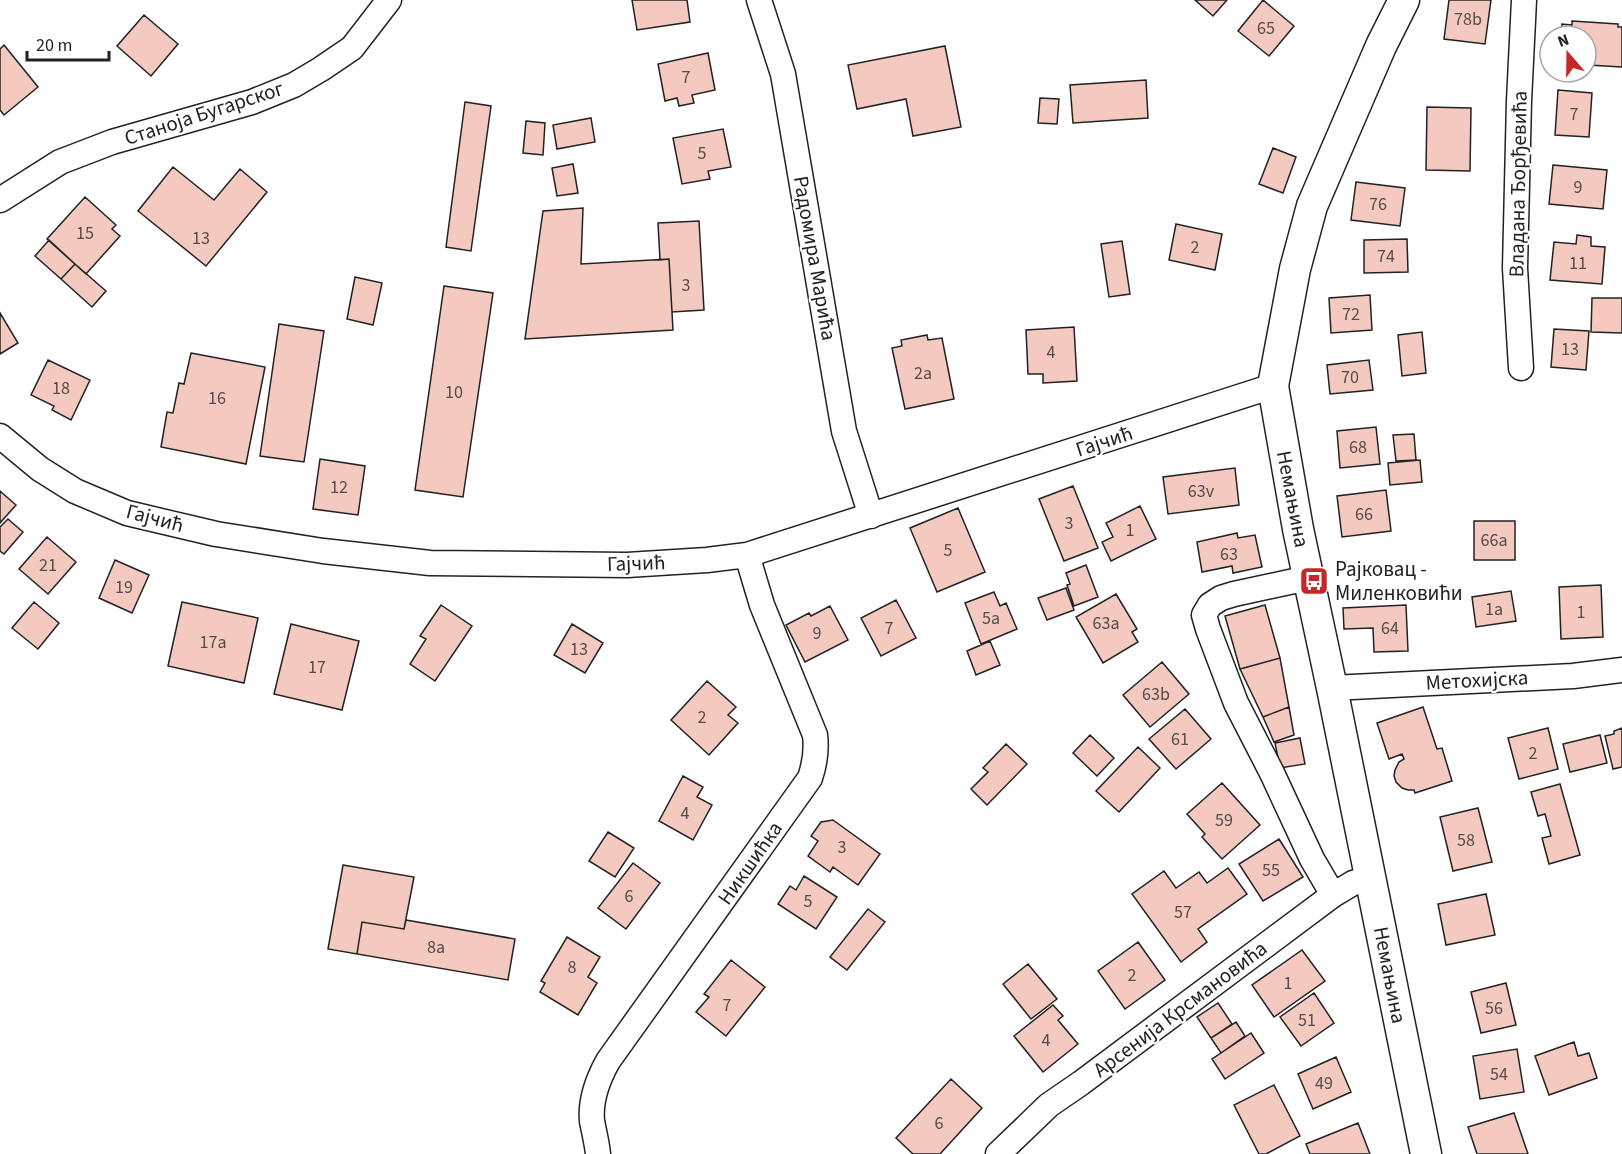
<svg xmlns="http://www.w3.org/2000/svg" width="1622" height="1154" font-family="'Source Sans 3',sans-serif">
<style>
.building{fill:#f3c9c0;stroke:#222;stroke-width:1.5}
.lines{fill:none;stroke-linecap:round;stroke-linejoin:round}
.minor-casing{stroke:#222;stroke-width:27}
.tertiary-casing{stroke:#222;stroke-width:33}
.minor{stroke:#fff;stroke-width:24}
.tertiary{stroke:#fff;stroke-width:30}
.labels{text-anchor:middle;stroke-width:4.5;stroke-linejoin:round;paint-order:stroke}
.number-label{font-size:18px;fill:#564c4a}
.street-label{font-size:21px;fill:#222;stroke:#fff}
.poi-label{font-size:21px;fill:#222;stroke:#fff;text-anchor:start}
</style>
<rect width="100%" height="100%" fill="#fff"/>
<!-- building -->
<path class="building" d="M 632,0 L 687,0 L 690,22 L 637,30 Z
M 1195,0 L 1227,0 L 1213,16 Z
M 1263,0 L 1294,26 L 1269,56 L 1238,31 Z
M 1449,0 L 1491,0 L 1485,44 L 1444,39 Z
M 144,15 L 178,44 L 151,76 L 117,46 Z
M 1572,21 L 1618,24 L 1618,27 L 1622,27 L 1622,67 L 1588,65 L 1588,61 L 1586,61 L 1586,36 L 1561,36 L 1562,24 L 1572,25 Z
M 4,45 L 38,87 L 4,115 L 0,110 L 0,49 Z
M 945,46 L 961,127 L 913,136 L 906,99 L 857,109 L 848,65 Z
M 708,53 L 715,90 L 692,95 L 694,103 L 679,106 L 677,98 L 665,101 L 658,64 Z
M 1146,80 L 1148,118 L 1073,123 L 1070,85 Z
M 1558,90 L 1592,93 L 1589,137 L 1555,135 Z
M 1040,98 L 1059,99 L 1057,124 L 1038,123 Z
M 465,102 L 491,106 L 471,251 L 446,247 Z
M 1427,107 L 1471,108 L 1470,171 L 1426,170 Z
M 591,118 L 595,142 L 557,149 L 553,125 Z
M 526,121 L 545,123 L 543,155 L 523,153 Z
M 723,129 L 731,167 L 708,171 L 710,179 L 682,184 L 673,138 Z
M 1273,148 L 1296,157 L 1283,193 L 1259,184 Z
M 573,164 L 578,193 L 557,196 L 552,168 Z
M 1553,165 L 1607,170 L 1603,209 L 1549,204 Z
M 173,167 L 214,200 L 240,169 L 267,192 L 206,266 L 138,211 Z
M 1356,182 L 1405,188 L 1400,226 L 1351,220 Z
M 85,197 L 116,225 L 112,229 L 120,236 L 86,274 L 47,239 Z
M 583,208 L 581,264 L 669,259 L 673,330 L 525,339 L 543,211 Z
M 699,221 L 704,310 L 672,312 L 669,259 L 660,260 L 658,223 Z
M 1176,224 L 1222,234 L 1215,270 L 1169,260 Z
M 1577,235 L 1591,237 L 1591,246 L 1605,247 L 1602,284 L 1550,280 L 1554,242 L 1576,244 Z
M 1407,239 L 1408,272 L 1364,273 L 1364,240 Z
M 49,240 L 75,264 L 61,279 L 35,256 Z
M 1122,241 L 1130,294 L 1109,297 L 1101,244 Z
M 75,264 L 106,291 L 92,307 L 61,279 Z
M 355,277 L 382,283 L 373,325 L 347,319 Z
M 444,286 L 493,293 L 463,497 L 415,490 Z
M 1370,295 L 1372,330 L 1331,333 L 1329,298 Z
M 1592,298 L 1622,298 L 1622,333 L 1591,332 Z
M 0,313 L 18,343 L 0,354 Z
M 279,324 L 324,331 L 304,462 L 260,456 Z
M 1074,327 L 1077,381 L 1043,383 L 1043,374 L 1028,374 L 1026,330 Z
M 1554,329 L 1589,331 L 1586,370 L 1551,367 Z
M 1422,332 L 1426,373 L 1402,376 L 1398,335 Z
M 927,335 L 928,340 L 942,338 L 954,399 L 905,409 L 892,348 L 902,346 L 901,340 Z
M 191,353 L 265,367 L 246,464 L 161,447 L 167,412 L 173,413 L 179,383 L 184,384 Z
M 48,360 L 90,380 L 71,420 L 52,410 L 54,406 L 31,395 Z
M 1369,360 L 1373,390 L 1330,394 L 1327,365 Z
M 1376,427 L 1380,464 L 1340,468 L 1337,431 Z
M 1414,434 L 1416,460 L 1396,461 L 1393,435 Z
M 320,459 L 365,466 L 358,515 L 313,509 Z
M 1420,460 L 1422,482 L 1390,485 L 1388,463 Z
M 1235,468 L 1239,505 L 1168,514 L 1163,477 Z
M 1073,486 L 1098,548 L 1064,561 L 1039,499 Z
M 1386,490 L 1391,531 L 1342,537 L 1337,496 Z
M 0,491 L 16,505 L 0,523 Z
M 1140,506 L 1156,539 L 1111,561 L 1102,542 L 1113,537 L 1106,523 Z
M 958,508 L 985,572 L 937,592 L 910,528 Z
M 8,519 L 23,532 L 4,554 L 0,551 L 0,527 Z
M 1474,521 L 1515,521 L 1515,560 L 1474,560 Z
M 1237,533 L 1238,538 L 1255,535 L 1262,567 L 1233,573 L 1232,566 L 1202,572 L 1197,542 Z
M 47,537 L 76,562 L 48,594 L 19,569 Z
M 115,560 L 149,575 L 132,613 L 99,598 Z
M 1086,565 L 1098,597 L 1074,606 L 1067,585 L 1070,584 L 1066,573 Z
M 1601,585 L 1603,637 L 1561,639 L 1559,587 Z
M 1066,588 L 1074,610 L 1047,620 L 1038,598 Z
M 1511,591 L 1516,621 L 1476,627 L 1472,597 Z
M 994,592 L 1000,606 L 1006,603 L 1017,629 L 981,644 L 965,603 Z
M 1116,594 L 1137,629 L 1132,632 L 1138,642 L 1103,663 L 1076,617 Z
M 896,600 L 916,638 L 881,656 L 861,618 Z
M 34,602 L 59,623 L 38,649 L 12,628 Z
M 182,602 L 258,618 L 244,683 L 168,666 Z
M 441,605 L 472,626 L 435,681 L 410,664 L 426,639 L 420,636 Z
M 1265,605 L 1280,658 L 1240,669 L 1225,616 Z
M 1406,605 L 1408,651 L 1374,652 L 1373,628 L 1344,629 L 1343,608 Z
M 830,606 L 848,640 L 805,662 L 786,625 L 809,613 L 811,616 Z
M 291,624 L 359,641 L 342,710 L 274,694 Z
M 572,624 L 603,643 L 585,673 L 554,655 Z
M 990,641 L 1000,665 L 976,675 L 967,651 Z
M 1280,658 L 1289,707 L 1263,717 L 1240,669 Z
M 1162,662 L 1189,694 L 1150,727 L 1123,695 Z
M 707,681 L 736,707 L 728,715 L 738,723 L 709,755 L 671,720 Z
M 1289,707 L 1294,735 L 1274,742 L 1263,717 Z
M 1423,707 L 1437,749 L 1442,748 L 1452,781 L 1415,793 L 1414,790 L 1408,790 L 1402,788 L 1396,782 L 1394,776 L 1395,770 L 1399,762 L 1404,759 L 1402,754 L 1389,759 L 1377,723 Z
M 1185,709 L 1211,739 L 1176,769 L 1149,739 Z
M 1548,728 L 1558,769 L 1519,779 L 1508,738 Z
M 1622,728 L 1622,767 L 1613,769 L 1605,736 L 1614,734 L 1614,731 Z
M 1090,735 L 1114,758 L 1097,776 L 1073,753 Z
M 1600,735 L 1607,763 L 1570,772 L 1563,744 Z
M 1300,738 L 1305,764 L 1280,768 L 1275,743 Z
M 1006,744 L 1027,764 L 987,805 L 971,789 L 988,772 L 983,768 Z
M 1138,747 L 1160,768 L 1119,812 L 1096,791 Z
M 683,776 L 703,787 L 697,797 L 712,805 L 693,840 L 659,821 Z
M 1222,783 L 1260,825 L 1222,859 L 1202,837 L 1205,834 L 1187,814 Z
M 1560,784 L 1580,855 L 1549,864 L 1542,838 L 1551,836 L 1545,814 L 1538,816 L 1531,792 Z
M 1478,808 L 1492,862 L 1453,871 L 1440,817 Z
M 833,820 L 880,854 L 858,885 L 833,867 L 830,872 L 808,856 L 818,841 L 811,836 L 821,822 Z
M 608,832 L 634,848 L 615,877 L 589,861 Z
M 1279,839 L 1303,877 L 1263,901 L 1239,864 Z
M 633,863 L 660,883 L 626,929 L 598,908 Z
M 343,865 L 414,877 L 404,929 L 362,922 L 357,954 L 328,949 Z
M 1228,868 L 1247,894 L 1198,929 L 1207,942 L 1181,962 L 1132,894 L 1164,871 L 1176,888 L 1199,872 L 1207,883 Z
M 804,876 L 837,897 L 816,929 L 778,904 L 790,886 L 796,890 Z
M 1486,894 L 1495,935 L 1446,945 L 1438,904 Z
M 868,909 L 885,922 L 847,970 L 830,957 Z
M 406,920 L 515,939 L 508,980 L 357,954 L 362,922 L 404,929 Z
M 567,937 L 600,957 L 588,977 L 597,983 L 578,1015 L 540,992 L 545,983 L 541,981 Z
M 1138,942 L 1165,980 L 1125,1009 L 1098,971 Z
M 1302,950 L 1325,981 L 1274,1017 L 1252,985 Z
M 731,960 L 765,987 L 726,1036 L 696,1012 L 709,997 L 704,994 Z
M 1028,964 L 1057,999 L 1031,1019 L 1003,984 Z
M 1506,983 L 1516,1025 L 1481,1033 L 1471,992 Z
M 1314,993 L 1334,1023 L 1301,1046 L 1280,1017 Z
M 1218,1003 L 1232,1024 L 1211,1038 L 1197,1017 Z
M 1053,1005 L 1063,1016 L 1058,1020 L 1078,1044 L 1043,1072 L 1014,1036 Z
M 1236,1022 L 1245,1036 L 1221,1053 L 1211,1038 Z
M 1251,1033 L 1264,1053 L 1225,1079 L 1212,1059 Z
M 1574,1042 L 1578,1056 L 1589,1053 L 1597,1078 L 1549,1095 L 1535,1056 Z
M 1517,1049 L 1524,1092 L 1480,1099 L 1473,1056 Z
M 1336,1057 L 1351,1092 L 1313,1109 L 1298,1074 Z
M 951,1079 L 982,1108 L 940,1154 L 913,1154 L 896,1138 Z
M 1274,1085 L 1300,1136 L 1266,1154 L 1259,1154 L 1234,1105 Z
M 1514,1113 L 1528,1154 L 1477,1154 L 1468,1127 Z
M 1358,1123 L 1370,1154 L 1310,1154 L 1306,1144 Z"/>
<g class="lines">
<!-- minor casing -->
<g class="minor-casing">
<path id="minor" d="M 759,0 L 783,74 L 844,431 L 871,516
M 0,200 L 60,162 L 112,142 L 252,102 L 294,85 L 321,69 L 352,48 L 389,0
M 1521,368 L 1515,268 L 1519,101 L 1524,0
M 0,436 L 40,469 L 75,491 L 127,513 L 216,534 L 323,551 L 430,563 L 627,565 L 707,560 L 747,555 L 1273,386
M 1308,578 L 1234,594 L 1221,598 L 1210,605 L 1204,615 L 1208,629 L 1236,703 L 1272,773 L 1312,859 L 1333,895
M 1332,688 L 1573,676 L 1622,670
M 598,1154 C 597,1143 594,1132 592,1121 C 590,1100 598,1079 608,1061 L 810,778 C 815,763 817,751 815,735 L 762,605 L 747,555
M 998,1154 L 1049,1105 L 1081,1083 L 1333,895 L 1353,883 L 1370,878"/>
</g>
<!-- tertiary casing -->
<g class="tertiary-casing">
<path id="tertiary" d="M 1404,0 L 1381,46 L 1312,206 L 1295,269 L 1273,386 L 1298,529 L 1332,688 L 1426,1154"/>
</g>
<!-- minor -->
<use href="#minor" class="minor"/>
<!-- tertiary -->
<use href="#tertiary" class="tertiary"/>
</g>
<!-- icons -->
<defs>
<g id="bus-square" transform="scale(1.5)"><rect x="-9" y="-9" width="18" height="18" rx="4" fill="#c62828" stroke="#fff"/><path d="M-5-6H5V4H4V6H2V4H-2V6H-4V4H-5ZM-3.5-4V0h7V-4ZM-3.5 1.2v1.5H-2V1.2ZM2 1.2v1.5H3.5V1.2Z" fill="#fff"/></g>
</defs>
<g fill-rule="evenodd">
<use href="#bus-square" x="1314" y="581"/>
</g>
<g class="labels">
<!-- number labels -->
<g class="number-label">
<text x="1468" y="25">78b</text>
<text x="1266" y="34">65</text>
<text x="686" y="83">7</text>
<text x="1574" y="120">7</text>
<text x="702" y="159">5</text>
<text x="1578" y="193">9</text>
<text x="1378" y="210">76</text>
<text x="85" y="239">15</text>
<text x="201" y="244">13</text>
<text x="1195" y="253">2</text>
<text x="1386" y="262">74</text>
<text x="1578" y="269">11</text>
<text x="686" y="291">3</text>
<text x="1351" y="320">72</text>
<text x="1570" y="355">13</text>
<text x="1051" y="358">4</text>
<text x="923" y="379">2a</text>
<text x="1350" y="383">70</text>
<text x="61" y="394">18</text>
<text x="454" y="398">10</text>
<text x="217" y="404">16</text>
<text x="1358" y="453">68</text>
<text x="339" y="493">12</text>
<text x="1201" y="497">63v</text>
<text x="1364" y="520">66</text>
<text x="1069" y="529">3</text>
<text x="1130" y="536">1</text>
<text x="1494" y="546">66a</text>
<text x="948" y="556">5</text>
<text x="1229" y="560">63</text>
<text x="48" y="571">21</text>
<text x="124" y="593">19</text>
<text x="1494" y="615">1a</text>
<text x="1581" y="618">1</text>
<text x="991" y="624">5a</text>
<text x="1106" y="629">63a</text>
<text x="889" y="634">7</text>
<text x="1390" y="634">64</text>
<text x="817" y="639">9</text>
<text x="213" y="648">17a</text>
<text x="579" y="655">13</text>
<text x="317" y="673">17</text>
<text x="1156" y="700">63b</text>
<text x="702" y="723">2</text>
<text x="1180" y="745">61</text>
<text x="1533" y="759">2</text>
<text x="685" y="819">4</text>
<text x="1224" y="826">59</text>
<text x="1466" y="846">58</text>
<text x="842" y="853">3</text>
<text x="1271" y="876">55</text>
<text x="629" y="902">6</text>
<text x="808" y="907">5</text>
<text x="1183" y="918">57</text>
<text x="436" y="953">8a</text>
<text x="572" y="973">8</text>
<text x="1132" y="981">2</text>
<text x="1288" y="989">1</text>
<text x="727" y="1011">7</text>
<text x="1494" y="1014">56</text>
<text x="1307" y="1026">51</text>
<text x="1046" y="1046">4</text>
<text x="1499" y="1080">54</text>
<text x="1324" y="1089">49</text>
<text x="939" y="1129">6</text>
</g>
<!-- street labels -->
<g class="street-label">
<text transform="translate(204 113) rotate(-18)" y="7">Станоја Бугарског</text>
<text transform="translate(1518 184) rotate(-89)" y="7">Владана Ђорђевића</text>
<text transform="translate(815 258) rotate(80)" y="7">Радомира Марића</text>
<text transform="translate(1104 441) rotate(-18)" y="7">Гајчић</text>
<text transform="translate(1293 499) rotate(79)" y="7">Немањина</text>
<text transform="translate(155 518) rotate(15)" y="7">Гајчић</text>
<text transform="translate(636 563) rotate(-2)" y="7">Гајчић</text>
<text transform="translate(1477 680) rotate(-3)" y="7">Метохијска</text>
<text transform="translate(750 863) rotate(-55)" y="7">Никшићка</text>
<text transform="translate(1390 975) rotate(79)" y="7">Немањина</text>
<text transform="translate(1180 1009) rotate(-37)" y="7">Арсенија Крсмановића</text>
</g>
<!-- poi labels -->
<g class="poi-label">
<text x="1335" y="576">Рајковац -<tspan x="1335" dy="24">Миленковићи</tspan></text>
</g>
</g>
<!-- north arrow -->
<g transform="translate(1568 54) rotate(340)"><circle r="28" fill="#ffffff" stroke="#a7a7a7" stroke-width="1.5"/>
<path d="M0-4.5L10 22L0 15L-10 22Z" fill="#c62828"/>
<text y="-9" font-size="16" font-weight="bold" text-anchor="middle" fill="#222222">N</text>
</g>
<!-- scale -->
<path d="M27 51v9h82v-9" fill="none" stroke="#222222" stroke-width="3"/>
<text x="36" y="51" font-size="18" fill="#222222" stroke="#ffffff" stroke-width="4.5" paint-order="stroke">20 m</text>
</svg>
